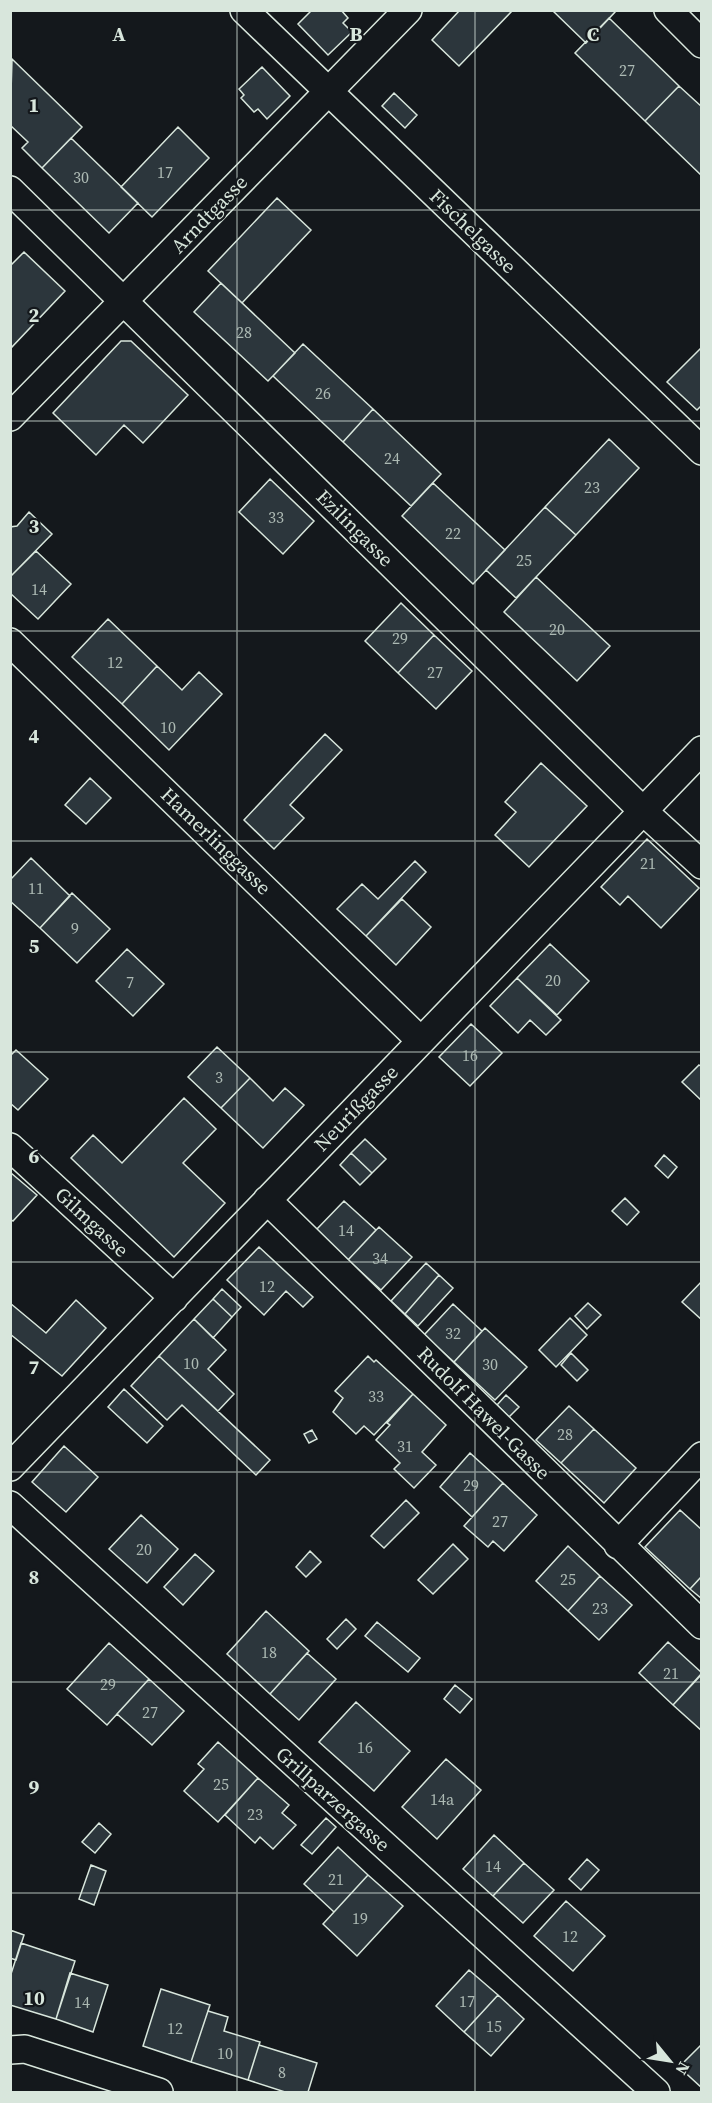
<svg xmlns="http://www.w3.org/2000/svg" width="712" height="2103" font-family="'Source Serif 4',serif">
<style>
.building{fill:#2c363c;stroke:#d8e6dc;stroke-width:1.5}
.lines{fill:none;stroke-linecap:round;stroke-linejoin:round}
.street-casing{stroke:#d8e6dc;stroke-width:30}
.street{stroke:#14181c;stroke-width:27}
.grid{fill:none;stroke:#d8e6dc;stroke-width:1.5;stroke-opacity:0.55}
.labels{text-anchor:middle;stroke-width:4.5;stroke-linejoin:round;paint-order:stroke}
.number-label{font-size:16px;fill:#adbab4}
.street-label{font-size:20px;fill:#d8e6dc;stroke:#14181c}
.grid-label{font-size:20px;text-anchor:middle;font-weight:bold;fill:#d8e6dc;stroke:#14181c;stroke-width:4.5;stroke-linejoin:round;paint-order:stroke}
</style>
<rect width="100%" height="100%" fill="#14181c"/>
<!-- building -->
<path class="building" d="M 312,10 L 341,10 L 348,18 L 343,23 L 352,32 L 328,55 L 298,24 Z
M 460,10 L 513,10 L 459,66 L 432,40 Z
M 552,10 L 614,10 L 615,12 L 586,43 Z
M 609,18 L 679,86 L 645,121 L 575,53 Z
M 12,59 L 82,127 L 42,168 L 22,148 L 28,142 L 10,125 Z
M 262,67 L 290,96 L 267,119 L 258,109 L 254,112 L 241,98 L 244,95 L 239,89 Z
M 679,86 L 702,107 L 702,176 L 645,121 Z
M 394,93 L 417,115 L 405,128 L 382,106 Z
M 178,127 L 209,158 L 152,217 L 121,187 Z
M 71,138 L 138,203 L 109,233 L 42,168 Z
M 277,198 L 311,230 L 242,303 L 208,271 Z
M 24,252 L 65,291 L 10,349 L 10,266 Z
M 221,283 L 295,353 L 268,381 L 194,312 Z
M 121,341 L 131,341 L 188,395 L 143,443 L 124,425 L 96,455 L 53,413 Z
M 303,344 L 373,409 L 343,442 L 273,376 Z
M 702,347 L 702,405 L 697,410 L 667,382 Z
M 373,409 L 441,474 L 411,506 L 343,442 Z
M 609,439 L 639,468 L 576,535 L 545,507 Z
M 270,479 L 314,521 L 283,554 L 239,512 Z
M 433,483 L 505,550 L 473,584 L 402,516 Z
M 545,507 L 576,535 L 516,598 L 486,570 Z
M 29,512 L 52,534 L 10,577 L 10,527 L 17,526 Z
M 36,551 L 71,584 L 38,619 L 10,593 L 10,577 Z
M 536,577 L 610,646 L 577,681 L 504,612 Z
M 401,603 L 434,635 L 398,673 L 365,641 Z
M 108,619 L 157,666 L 122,704 L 72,657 Z
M 434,635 L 472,671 L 436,709 L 398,673 Z
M 157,666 L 182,690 L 199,672 L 222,694 L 169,750 L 122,704 Z
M 325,734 L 342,750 L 290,805 L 304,818 L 274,849 L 244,820 Z
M 541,763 L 587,806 L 529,867 L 495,835 L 516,812 L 505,802 Z
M 90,778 L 111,798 L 86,824 L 65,805 Z
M 647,839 L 699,888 L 661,928 L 628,896 L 620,905 L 601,887 Z
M 31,858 L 70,896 L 40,928 L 10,901 L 10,880 Z
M 415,861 L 426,872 L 366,936 L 337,909 L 362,884 L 378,899 Z
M 72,893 L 110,929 L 77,963 L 40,928 Z
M 402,899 L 431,927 L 396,965 L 366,936 Z
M 550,944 L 589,981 L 557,1015 L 517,978 Z
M 127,949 L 164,984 L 133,1016 L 96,981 Z
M 517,978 L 561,1020 L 546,1035 L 530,1020 L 518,1033 L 490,1006 Z
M 471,1024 L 502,1053 L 470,1086 L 439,1057 Z
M 217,1047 L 250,1078 L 221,1108 L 188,1077 Z
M 16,1050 L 48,1079 L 18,1110 L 10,1103 L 10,1056 Z
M 699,1065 L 702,1067 L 702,1101 L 682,1082 Z
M 250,1078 L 273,1101 L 285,1088 L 304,1105 L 263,1148 L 221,1108 Z
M 184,1098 L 216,1129 L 183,1163 L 225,1203 L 174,1257 L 71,1158 L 93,1135 L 122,1163 Z
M 365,1139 L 386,1159 L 372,1173 L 351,1153 Z
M 351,1153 L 372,1173 L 360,1185 L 340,1165 Z
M 664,1155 L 677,1167 L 668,1178 L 655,1166 Z
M 11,1173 L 37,1195 L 13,1221 L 10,1219 Z
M 625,1198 L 639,1212 L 627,1225 L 612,1211 Z
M 344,1201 L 376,1230 L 348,1260 L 316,1230 Z
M 379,1227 L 412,1257 L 381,1290 L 348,1260 Z
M 259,1247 L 313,1297 L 303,1307 L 286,1291 L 264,1315 L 227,1280 Z
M 426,1263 L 439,1275 L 405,1314 L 391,1301 Z
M 439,1275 L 453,1288 L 418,1326 L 405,1314 Z
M 702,1281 L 702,1320 L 682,1302 Z
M 222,1289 L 241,1307 L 232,1317 L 213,1299 Z
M 213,1299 L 232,1317 L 213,1338 L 194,1319 Z
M 76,1300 L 106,1328 L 62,1376 L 10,1334 L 10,1303 L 46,1333 Z
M 588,1303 L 601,1315 L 587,1329 L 575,1316 Z
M 453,1304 L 482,1331 L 454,1362 L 424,1335 Z
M 570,1318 L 587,1335 L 556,1367 L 539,1350 Z
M 194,1319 L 226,1350 L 208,1369 L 234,1394 L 218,1411 L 159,1356 Z
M 485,1328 L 527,1367 L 495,1400 L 454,1362 Z
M 571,1353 L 588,1370 L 577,1381 L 561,1365 Z
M 159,1356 L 270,1460 L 256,1475 L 182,1405 L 167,1420 L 131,1386 Z
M 368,1356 L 374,1362 L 376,1360 L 413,1394 L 374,1435 L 364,1426 L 356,1434 L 333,1412 L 343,1398 L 335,1391 Z
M 124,1389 L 163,1426 L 147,1443 L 108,1407 Z
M 413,1394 L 446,1425 L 422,1452 L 436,1465 L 414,1488 L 394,1469 L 400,1463 L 376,1440 L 390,1425 L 387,1423 Z
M 506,1395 L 519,1407 L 509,1417 L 497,1405 Z
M 569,1406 L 594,1429 L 561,1463 L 536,1440 Z
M 594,1429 L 636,1468 L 604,1503 L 561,1463 Z
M 312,1430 L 317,1439 L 309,1443 L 304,1434 Z
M 64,1446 L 98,1477 L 66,1512 L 32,1482 Z
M 470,1453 L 503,1483 L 472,1517 L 440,1487 Z
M 503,1483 L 537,1515 L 504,1551 L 493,1541 L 488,1547 L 464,1526 Z
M 406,1500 L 419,1513 L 384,1548 L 371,1536 Z
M 680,1510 L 702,1530 L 702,1576 L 690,1589 L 645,1547 Z
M 141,1515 L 178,1549 L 147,1583 L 109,1549 Z
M 453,1544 L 468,1559 L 433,1594 L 418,1580 Z
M 568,1546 L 600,1576 L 568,1611 L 536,1581 Z
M 310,1551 L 321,1562 L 306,1577 L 296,1567 Z
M 195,1554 L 214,1571 L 183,1605 L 164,1587 Z
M 600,1576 L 632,1605 L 599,1640 L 568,1611 Z
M 702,1576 L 702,1599 L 690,1589 Z
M 266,1611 L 309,1651 L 270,1694 L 227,1654 Z
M 346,1619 L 356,1629 L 337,1649 L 327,1639 Z
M 377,1622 L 420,1658 L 408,1672 L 365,1636 Z
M 668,1642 L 702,1673 L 673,1705 L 639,1673 Z
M 109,1643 L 149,1679 L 107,1725 L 67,1689 Z
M 307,1653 L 336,1679 L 299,1720 L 270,1694 Z
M 702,1674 L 702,1731 L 673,1705 Z
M 149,1679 L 184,1711 L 152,1745 L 117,1714 Z
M 455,1685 L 472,1699 L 460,1713 L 444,1699 Z
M 356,1702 L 410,1751 L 374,1791 L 319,1742 Z
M 218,1742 L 258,1778 L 218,1822 L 184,1791 L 204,1769 L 198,1764 Z
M 446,1759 L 481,1790 L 437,1839 L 402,1807 Z
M 258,1778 L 289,1805 L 282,1813 L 296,1825 L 273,1849 L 260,1837 L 255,1843 L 225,1815 Z
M 326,1818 L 336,1827 L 312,1854 L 301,1845 Z
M 99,1823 L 111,1834 L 95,1853 L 82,1842 Z
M 494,1835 L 524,1863 L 493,1896 L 463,1869 Z
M 338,1847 L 368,1875 L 334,1912 L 304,1884 Z
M 587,1859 L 599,1870 L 581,1890 L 569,1879 Z
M 524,1863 L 554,1890 L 523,1923 L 493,1896 Z
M 91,1865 L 106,1871 L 94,1905 L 79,1899 Z
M 368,1875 L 403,1906 L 357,1956 L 323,1924 Z
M 566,1901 L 605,1936 L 573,1971 L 534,1936 Z
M 10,1930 L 24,1935 L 16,1960 L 10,1958 Z
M 21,1943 L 75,1961 L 56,2019 L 10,2005 L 10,1977 Z
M 469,1970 L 498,1995 L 464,2032 L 436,2006 Z
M 70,1973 L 108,1985 L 93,2032 L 56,2019 Z
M 161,1989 L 210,2005 L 191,2062 L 143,2046 Z
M 498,1995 L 524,2019 L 491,2056 L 464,2032 Z
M 208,2011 L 228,2017 L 224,2031 L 260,2042 L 248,2080 L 191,2062 Z
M 702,2044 L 702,2088 L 679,2067 Z
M 259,2045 L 317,2063 L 308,2092 L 285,2092 L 248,2080 Z"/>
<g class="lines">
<!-- street casing -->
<g class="street-casing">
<path id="street" d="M 244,10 L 702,451
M 668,10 L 702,44
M 10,190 L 643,811 L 702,865
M 10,417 L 408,10
M 10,642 L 421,1041
M 10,1147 L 174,1298
M 267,1200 L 702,1625
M 10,1467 L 702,750
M 10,1505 L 656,2092
M 618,1545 L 702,1456
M 10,2050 L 25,2049 L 159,2092"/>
</g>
<!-- street -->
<use href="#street" class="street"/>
</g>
<!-- grid -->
<path class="grid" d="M 237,10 L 237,2092M 475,10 L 475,2092M 10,210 L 702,210M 10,421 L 702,421M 10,631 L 702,631M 10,841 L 702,841M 10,1052 L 702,1052M 10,1262 L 702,1262M 10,1472 L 702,1472M 10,1682 L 702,1682M 10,1893 L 702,1893"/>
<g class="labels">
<!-- number labels -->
<g class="number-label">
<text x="627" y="76">27</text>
<text x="165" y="178">17</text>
<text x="81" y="183">30</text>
<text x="244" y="338">28</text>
<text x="323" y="399">26</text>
<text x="392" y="464">24</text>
<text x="592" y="493">23</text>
<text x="276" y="523">33</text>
<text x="453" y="539">22</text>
<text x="524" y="566">25</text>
<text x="39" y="595">14</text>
<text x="557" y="635">20</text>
<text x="400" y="644">29</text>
<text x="115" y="668">12</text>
<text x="435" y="678">27</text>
<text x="168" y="733">10</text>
<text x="648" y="869">21</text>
<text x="36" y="894">11</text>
<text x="75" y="934">9</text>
<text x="553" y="986">20</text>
<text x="130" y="988">7</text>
<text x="470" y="1061">16</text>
<text x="219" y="1083">3</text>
<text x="346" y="1236">14</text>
<text x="380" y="1264">34</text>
<text x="267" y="1292">12</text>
<text x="453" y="1339">32</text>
<text x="191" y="1369">10</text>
<text x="490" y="1370">30</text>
<text x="376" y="1402">33</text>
<text x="565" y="1440">28</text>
<text x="405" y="1452">31</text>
<text x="471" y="1491">29</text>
<text x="500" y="1527">27</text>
<text x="144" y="1555">20</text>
<text x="568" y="1585">25</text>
<text x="600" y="1614">23</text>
<text x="269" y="1658">18</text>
<text x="671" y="1679">21</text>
<text x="108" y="1690">29</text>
<text x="150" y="1718">27</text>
<text x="365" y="1753">16</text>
<text x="221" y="1790">25</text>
<text x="442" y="1805">14a</text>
<text x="255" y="1820">23</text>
<text x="493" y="1872">14</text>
<text x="336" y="1885">21</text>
<text x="360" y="1924">19</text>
<text x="570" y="1942">12</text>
<text x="467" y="2007">17</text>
<text x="82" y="2008">14</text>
<text x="494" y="2032">15</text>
<text x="175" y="2034">12</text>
<text x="225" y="2059">10</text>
<text x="282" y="2078">8</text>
</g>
<!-- street labels -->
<g class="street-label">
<text transform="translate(209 214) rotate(-46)" y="7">Arndtgasse</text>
<text transform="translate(473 231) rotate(44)" y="7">Fischelgasse</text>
<text transform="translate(355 528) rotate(45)" y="7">Ezilingasse</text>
<text transform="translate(216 841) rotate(44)" y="7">Hamerlinggasse</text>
<text transform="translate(356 1108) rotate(-46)" y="7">Neurißgasse</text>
<text transform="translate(92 1222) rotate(43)" y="7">Gilmgasse</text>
<text transform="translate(484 1413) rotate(45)" y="7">Rudolf Hawel-Gasse</text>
<text transform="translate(333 1799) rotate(42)" y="7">Grillparzergasse</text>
</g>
</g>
<g class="grid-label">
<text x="119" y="41">A</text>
<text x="356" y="41">B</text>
<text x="593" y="41">C</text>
<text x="34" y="112">1</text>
<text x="34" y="322">2</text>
<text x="34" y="533">3</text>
<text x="34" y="743">4</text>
<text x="34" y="953">5</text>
<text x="34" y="1163">6</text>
<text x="34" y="1374">7</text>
<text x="34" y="1584">8</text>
<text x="34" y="1794">9</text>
<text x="34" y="2005">10</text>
</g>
<!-- border -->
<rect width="712" height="2103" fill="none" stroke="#d8e6dc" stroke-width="24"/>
<!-- north arrow -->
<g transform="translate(670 2061) rotate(120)" stroke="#14181c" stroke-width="4.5" paint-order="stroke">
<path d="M0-4.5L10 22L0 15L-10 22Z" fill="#d8e6dc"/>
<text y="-9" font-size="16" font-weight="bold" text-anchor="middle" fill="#d8e6dc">N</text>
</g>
</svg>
